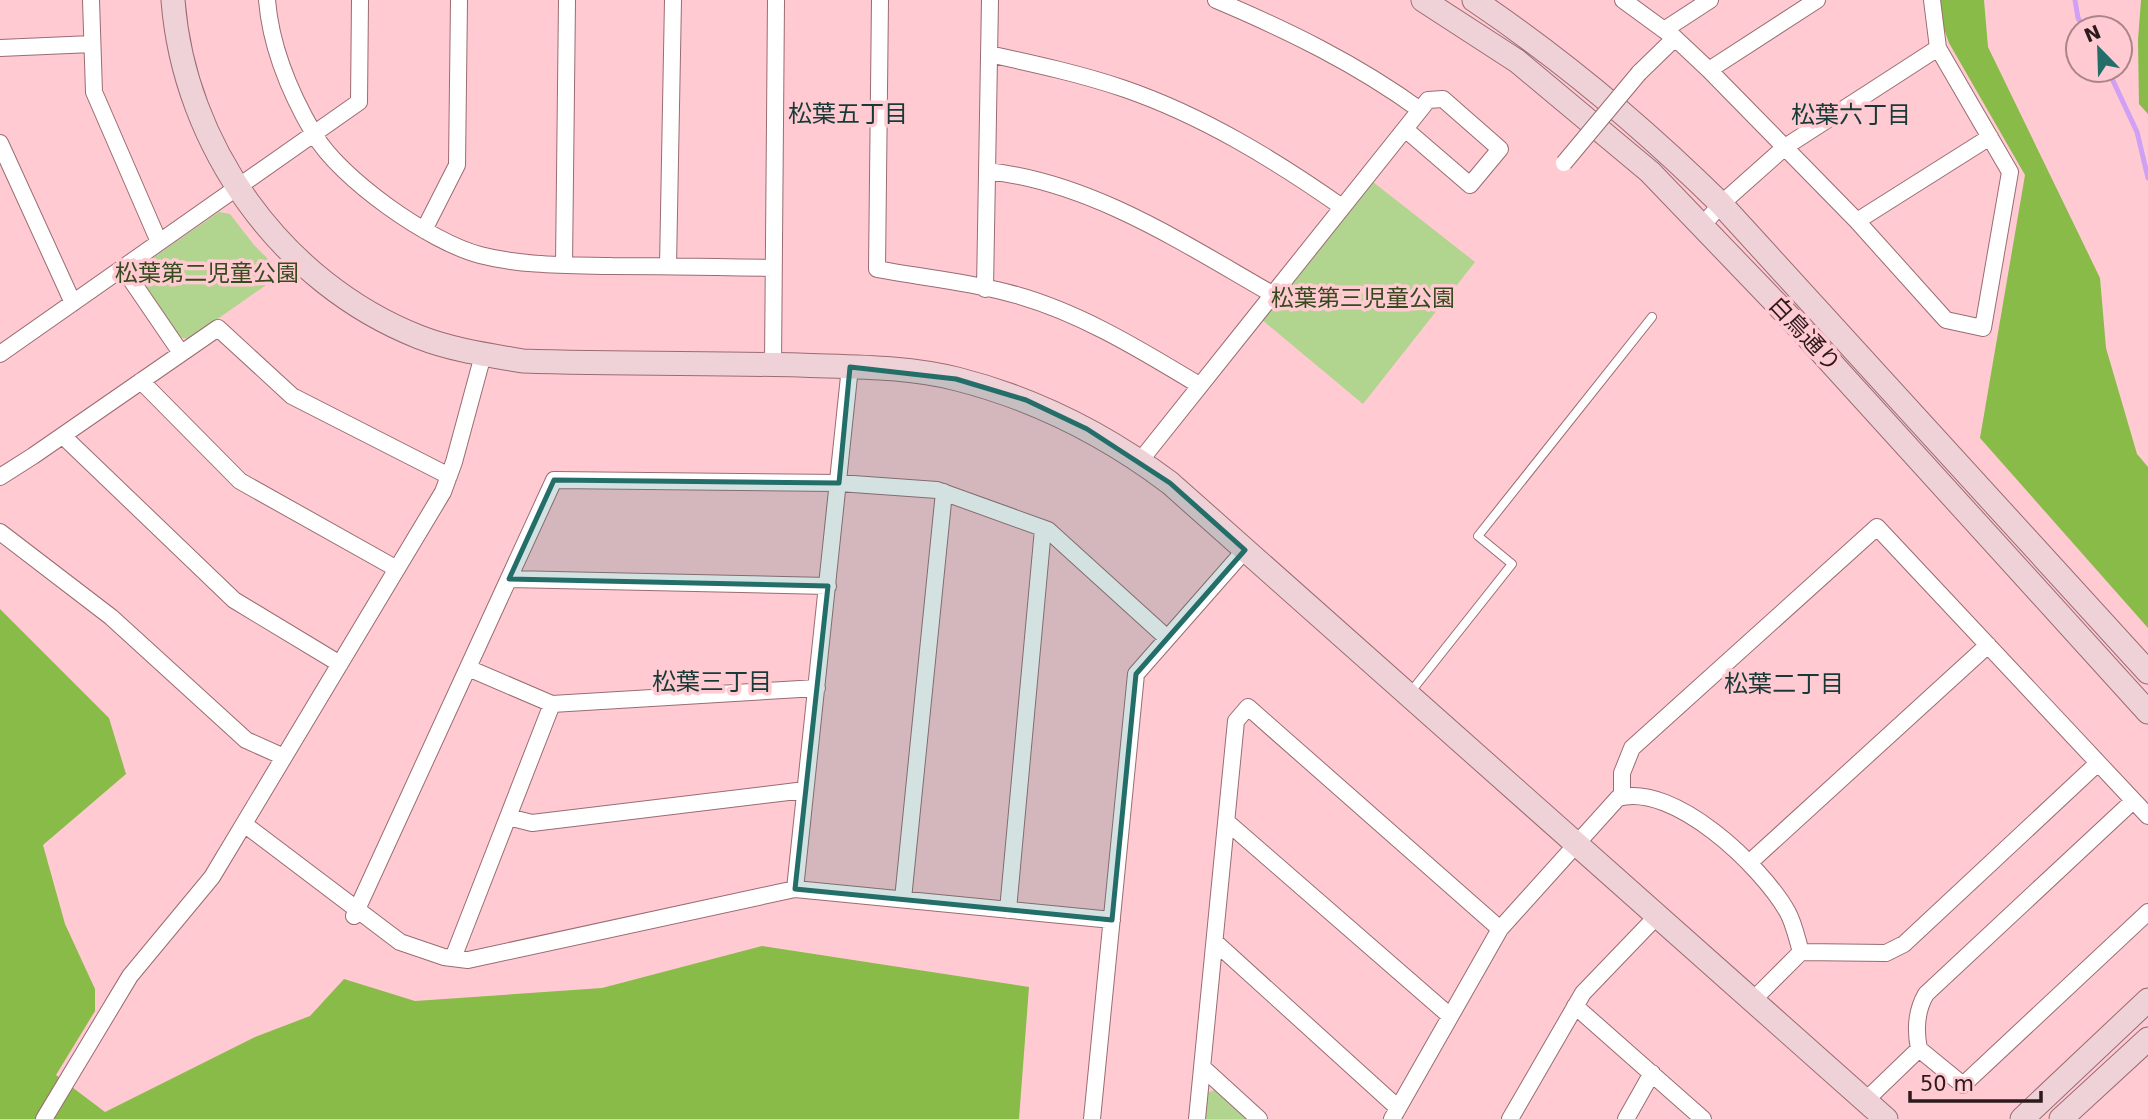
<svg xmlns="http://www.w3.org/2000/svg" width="2148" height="1119" font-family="'DejaVu Sans','Noto Sans JP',sans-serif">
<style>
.green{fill:#b1d48e}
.forest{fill:#88bb48}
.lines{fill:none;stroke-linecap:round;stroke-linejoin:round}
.stream{stroke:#cfa0f3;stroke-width:5}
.lane-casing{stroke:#9a6c72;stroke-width:10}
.street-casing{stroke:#9a6c72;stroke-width:18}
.secondary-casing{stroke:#9a6c72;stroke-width:25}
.lane{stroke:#fff;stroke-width:8}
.street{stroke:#fff;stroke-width:16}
.secondary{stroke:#efd2d7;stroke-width:23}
.street-bridge-casing{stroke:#9a6c72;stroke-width:18;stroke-linecap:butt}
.street-bridge{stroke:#fff;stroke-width:16}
.marked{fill:#246e6a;fill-opacity:0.2;stroke:#246e6a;stroke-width:5;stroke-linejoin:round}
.labels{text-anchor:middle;stroke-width:7;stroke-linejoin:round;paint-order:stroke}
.park-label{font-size:23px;fill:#354a1d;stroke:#ffcad1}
.street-label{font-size:23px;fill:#2d1a1d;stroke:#ffcad1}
.neighbourhood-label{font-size:24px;fill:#173937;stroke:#ffcad1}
</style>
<rect width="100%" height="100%" fill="#ffcad1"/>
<!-- green -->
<path class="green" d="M 1373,182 L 1475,262 L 1363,404 L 1261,319 Z
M 219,212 L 230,214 L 254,245 L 280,271 L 279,276 L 189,339 L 178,337 L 138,277 L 141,266 Z
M 1217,1089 L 1247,1119 L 1205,1119 L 1207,1093 Z"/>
<!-- forest -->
<path class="forest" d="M 1934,0 L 1984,0 L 1988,47 L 2100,278 L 2106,348 L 2137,454 L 2148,467 L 2148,628 L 1980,438 L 2025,175 L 1949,43 Z
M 2141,0 L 2148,0 L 2148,114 L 2139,104 L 2138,40 Z
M 0,609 L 109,718 L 126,774 L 43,845 L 65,924 L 95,989 L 95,1011 L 56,1075 L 105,1112 L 255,1037 L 310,1016 L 344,979 L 415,1001 L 602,988 L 762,946 L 1029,987 L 1019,1119 L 0,1119 Z"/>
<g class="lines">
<!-- stream -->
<path class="stream" d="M 2075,0 L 2078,18 L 2084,28
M 2108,70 L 2137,132 L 2148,178"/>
<!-- lane casing -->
<g class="lane-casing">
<path id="lane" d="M 1409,694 L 1512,564 L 1478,536 L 1652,317"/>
</g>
<!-- street casing -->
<g class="street-casing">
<path id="street" d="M 91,0 L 94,92 L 159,242
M 267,0 C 271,49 290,93 314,134 C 340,179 430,242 480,255 C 522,266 568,265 612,266 C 665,266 719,267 772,268
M 880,0 L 877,269 C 919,277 963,281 1005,292 C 1074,309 1138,348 1199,385
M 1216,0 C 1287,30 1357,64 1420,110
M 1623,0 L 1675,38 L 1709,70 L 1857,221 L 1946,320 L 1983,328 L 2010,172 L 1938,48 L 1932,0
M 1664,30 L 1710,0
M 0,48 L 92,44
M 989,54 C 1035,64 1081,74 1125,89 C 1203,116 1275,160 1342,207
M 1709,70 L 1817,0
M 1639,73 L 1675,38
M 0,143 L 73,303
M 987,171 C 1091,182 1183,243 1272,294
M 1857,221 L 1990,137
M 1703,225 L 1721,204 L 1785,147 L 1938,48
M 424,230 L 457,165 L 459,0
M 564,265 L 567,0
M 668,266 L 673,0
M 123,268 L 181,353
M 985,289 L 990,0
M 0,354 L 359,102 L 360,0
M 773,365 L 776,0
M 141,381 L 240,481 L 397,569
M 63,436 L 234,600 L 340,664
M 1140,461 L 1428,100 L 1443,99 L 1500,149 L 1470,185 L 1405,129
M 0,477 L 33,456 L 218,328 L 292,396 L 449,476
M 0,532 L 111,617 L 246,740 L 284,757
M 509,579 L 828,586
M 468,668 L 552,704 L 817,688
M 1622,796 L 1622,773 L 1632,748 L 1877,527 L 2148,816
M 2133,801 L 1926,994 C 1916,1011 1915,1029 1919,1049 L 1963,1085 L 2148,912
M 508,817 L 532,823 L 805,790
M 1227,822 L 1450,1016
M 244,824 L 400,942 L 444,957 L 468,960 L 795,889 L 1112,920
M 1749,863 L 1988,645
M 795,889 L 850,367
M 903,899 L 944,492
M 1008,910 L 1043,529
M 354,916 L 554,480 L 839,483 L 937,490 L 1048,530 L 1167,638
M 1215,942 L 1398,1108
M 453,958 L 552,704
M 1752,1001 L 1801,952 L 1886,953 L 1904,944 L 2098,763
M 1575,1006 L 1703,1119
M 1202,1067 L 1259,1119
M 1865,1101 L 1919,1049
M 44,1119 L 130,976 L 212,877 L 443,492 L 454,462 L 483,355
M 1092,1119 L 1136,674 L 1245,550
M 1197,1119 L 1236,721 L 1248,707 L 1500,929
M 1392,1119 L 1500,929 L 1618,798 C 1674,782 1761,866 1787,911 C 1794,923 1797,939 1801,952
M 1510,1119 L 1583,993 L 1658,915
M 1626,1119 L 1652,1073"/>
</g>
<!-- secondary casing -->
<g class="secondary-casing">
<path id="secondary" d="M 173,0 C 184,146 282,283 419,337 C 452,350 488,355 523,361 C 615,364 707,363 799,365 C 851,367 906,366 957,379 C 1036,399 1105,434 1170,483 L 1886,1119
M 1423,0 L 1517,61 L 1650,172 L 1794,322 L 2148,712
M 1474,0 C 1563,60 1645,129 1721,204 L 2148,672
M 2022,1119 L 2148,1000
M 2061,1119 L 2148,1039"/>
</g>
<!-- lane -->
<use href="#lane" class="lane"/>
<!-- street -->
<use href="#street" class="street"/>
<!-- secondary -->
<use href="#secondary" class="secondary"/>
<!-- street-bridge casing -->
<g class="street-bridge-casing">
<path id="street-bridge" d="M 1564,163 L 1639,73"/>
</g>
<!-- street-bridge -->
<use href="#street-bridge" class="street-bridge"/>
</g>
<!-- marked area -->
<path class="marked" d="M 850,367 L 956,379 L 1026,400 L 1087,429 L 1170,483 L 1245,550 L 1136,674 L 1112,920 L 795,889 L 828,586 L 509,579 L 554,480 L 839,483 Z"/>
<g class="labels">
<!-- park labels -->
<g class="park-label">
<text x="207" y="281">松葉第二児童公園</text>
<text x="1363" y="306">松葉第三児童公園</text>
</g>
<!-- street labels -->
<g class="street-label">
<text transform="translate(1805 334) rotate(47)" y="8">白鳥通り</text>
</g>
<!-- neighbourhood labels -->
<g class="neighbourhood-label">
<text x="848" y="122">松葉五丁目</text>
<text x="1851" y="123">松葉六丁目</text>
<text x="712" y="690">松葉三丁目</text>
<text x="1784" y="692">松葉二丁目</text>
</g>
</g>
<!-- north arrow -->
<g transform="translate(2099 49) rotate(337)"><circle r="33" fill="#ffcad1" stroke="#ab8489" stroke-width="2"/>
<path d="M0-5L12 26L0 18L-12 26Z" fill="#246e6a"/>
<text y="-10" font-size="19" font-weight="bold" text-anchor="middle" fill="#2d1a1d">N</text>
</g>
<!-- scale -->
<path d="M1910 1091v10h131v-10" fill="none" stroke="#2d1a1d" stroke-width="3.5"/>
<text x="1920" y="1091" font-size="21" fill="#2d1a1d" stroke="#ffcad1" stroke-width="5" paint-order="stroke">50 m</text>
</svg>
